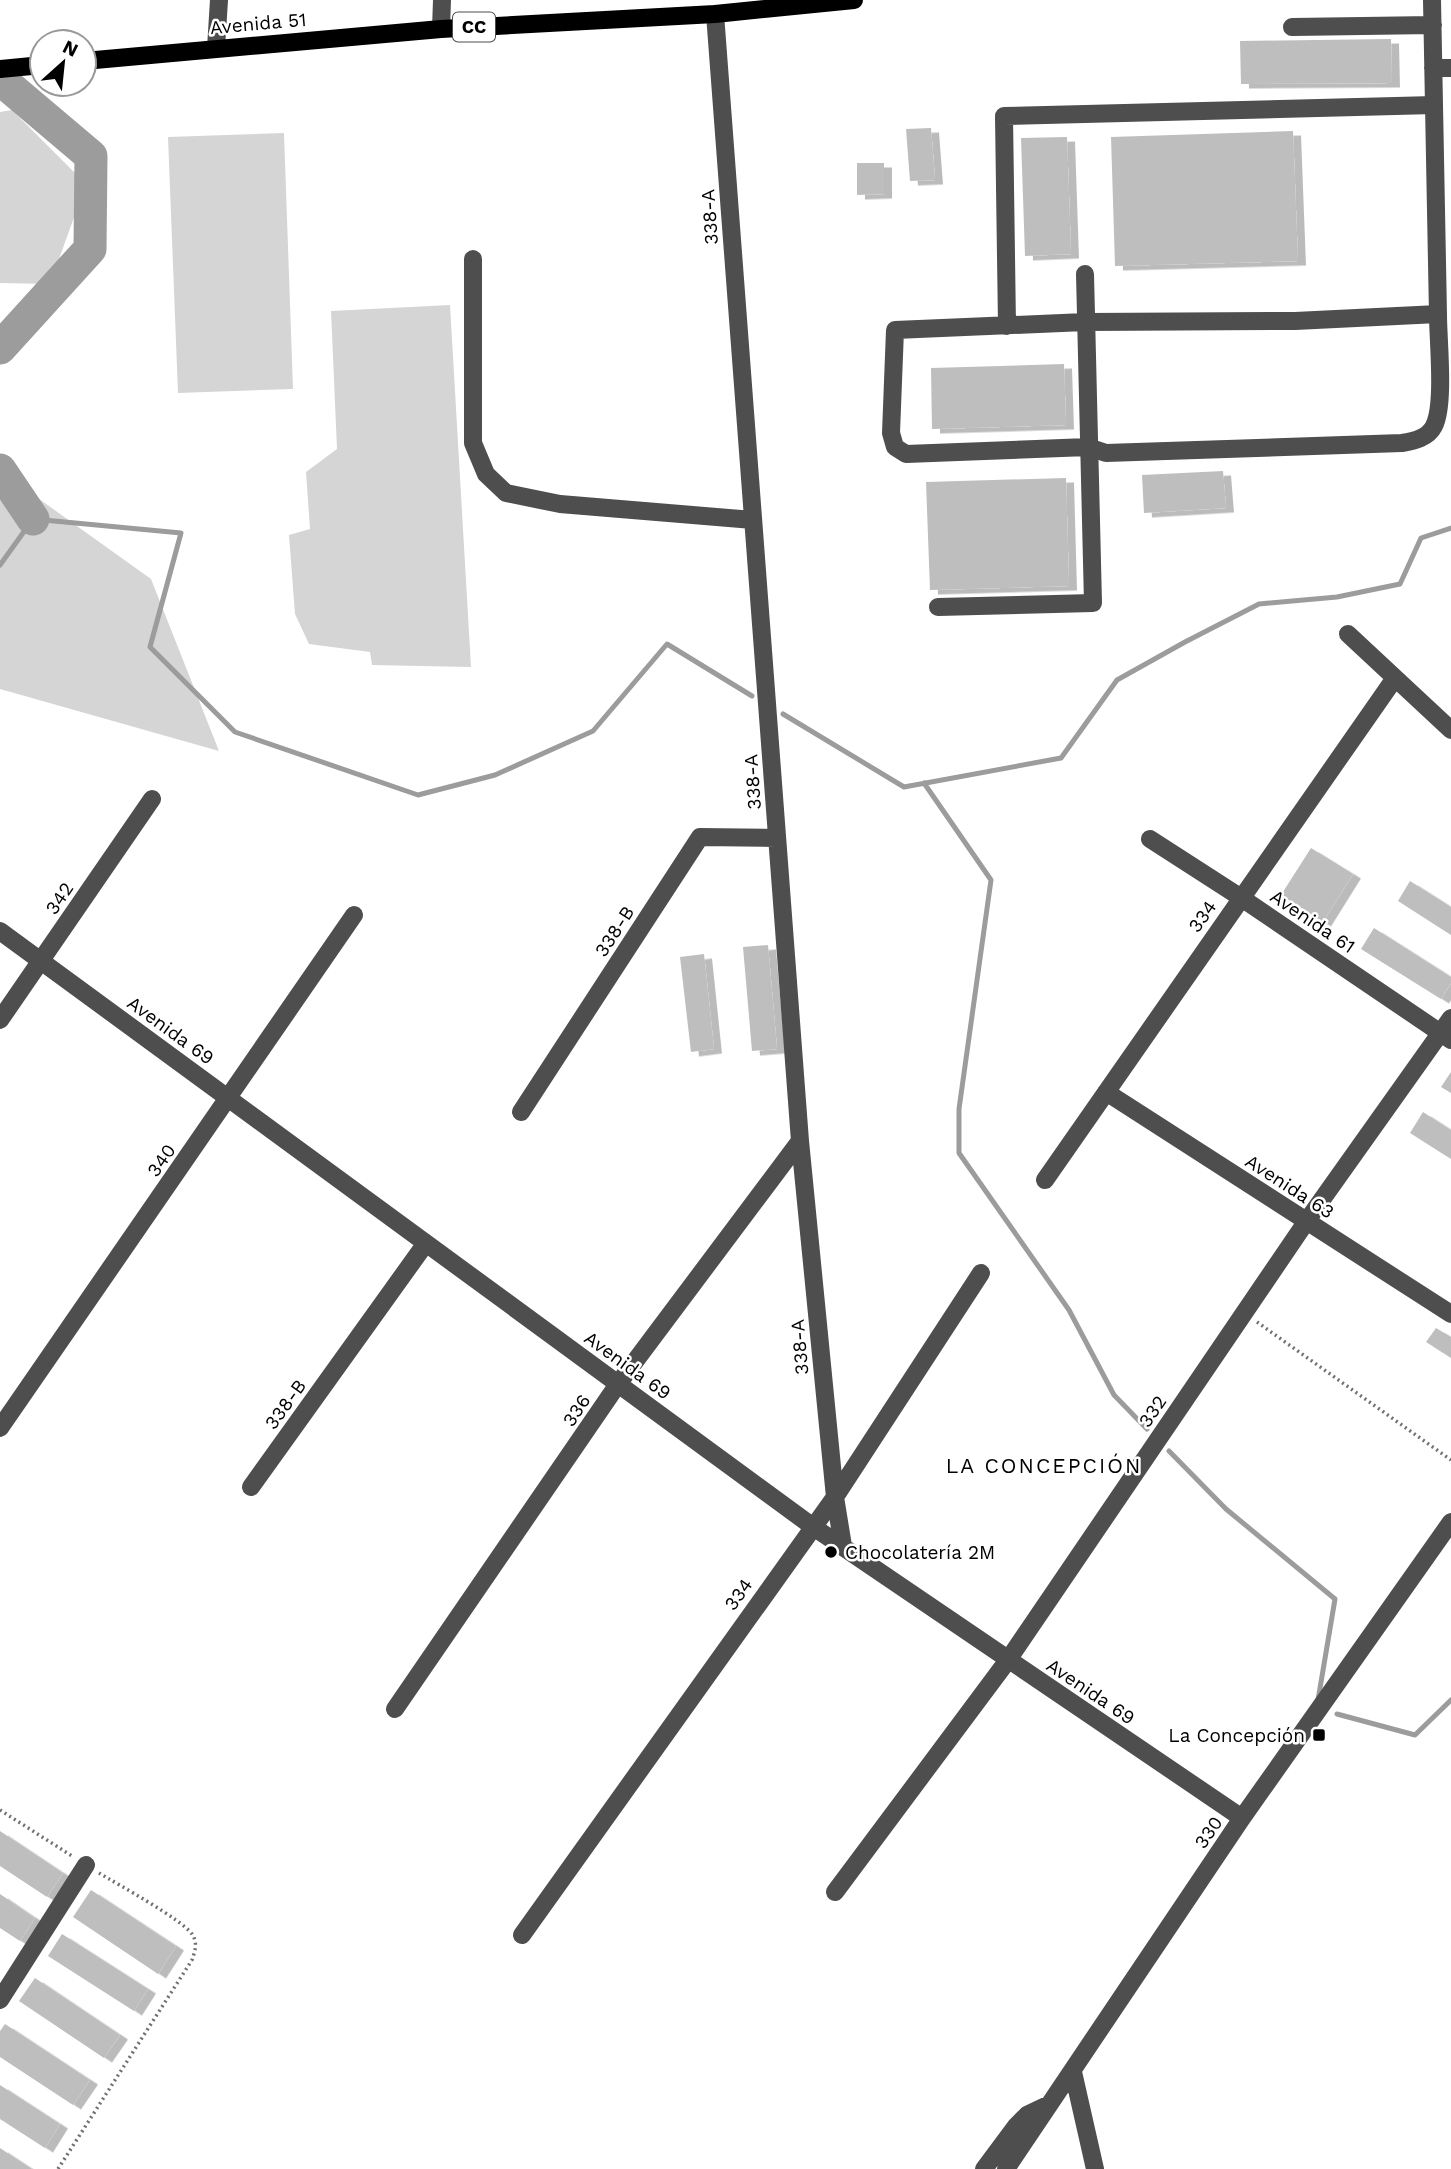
<svg xmlns="http://www.w3.org/2000/svg" width="1451" height="2169" font-family="'Work Sans',sans-serif">
<style>
.green{fill:#d5d5d5}
.lines{fill:none;stroke-linecap:round;stroke-linejoin:round}
.stream{stroke:#9c9c9c;stroke-width:5}
.river{stroke:#9c9c9c;stroke-width:33}
.building{fill:#bebebe;filter:url(#shadow)}
.path{stroke:#707070;stroke-width:3.5;stroke-dasharray:2 3.5;stroke-linecap:butt}
.minor{stroke:#4e4e4e;stroke-width:18}
.major{stroke:#000;stroke-width:18}
.poi-dot{fill:#000;stroke:#fff;stroke-width:2.5}
.labels{text-anchor:middle;stroke-width:5;stroke-linejoin:round;paint-order:stroke}
.shield{fill:#fff;stroke:#4c4c4c;stroke-width:2}
.shield-label{font-size:18px;font-weight:bold;fill:#000}
.street-label{font-size:19px;fill:#000;stroke:#fff}
.poi-label{font-size:19px;fill:#000;stroke:#fff;text-anchor:start}
.neighbourhood-label{font-size:21px;letter-spacing:2px;fill:#000;stroke:#fff}
</style>
<defs>
<filter id="shadow"><feDropShadow dx="8" dy="4.5" stdDeviation="0" flood-color="#0004"/></filter>
</defs>
<rect width="100%" height="100%" fill="#fff"/>
<!-- green -->
<path class="green" d="M 12,110 L 86,184 L 50,284 L 0,283 L 0,112 Z
M 284,133 L 293,389 L 178,393 L 168,137 Z
M 450,305 L 471,667 L 372,665 L 370,652 L 309,644 L 295,614 L 289,535 L 310,529 L 306,472 L 337,449 L 331,311 Z
M 0,471 L 151,579 L 219,751 L 0,689 Z"/>
<g class="lines">
<!-- stream -->
<path class="stream" d="M 0,565 L 33,519 L 181,533 L 150,647 L 235,732 L 418,795 L 495,775 L 593,731 L 667,644 L 752,696
M 783,714 L 904,787 L 1061,758 L 1117,680 L 1185,642 L 1259,604 L 1337,597 L 1400,584 L 1421,538 L 1451,528
M 924,783 L 991,880 L 959,1109 L 959,1153 L 1069,1310 L 1114,1395 L 1147,1429
M 1169,1451 L 1226,1509 L 1335,1599 L 1318,1700
M 1337,1714 L 1415,1735 L 1451,1700"/>
<!-- river -->
<path class="river" d="M 0,79 L 91,156 L 90,249 L 0,348
M 0,470 L 33,519"/>
</g>
<!-- building -->
<path class="building" d="M 1391,39 L 1392,83 L 1241,84 L 1240,41 Z
M 931,128 L 935,180 L 910,181 L 906,129 Z
M 1293,131 L 1298,261 L 1115,266 L 1111,137 Z
M 1067,137 L 1071,254 L 1025,256 L 1021,138 Z
M 857,163 L 884,163 L 884,194 L 857,195 Z
M 1064,364 L 1066,425 L 932,429 L 931,368 Z
M 1223,471 L 1226,508 L 1144,513 L 1142,475 Z
M 1066,478 L 1069,586 L 930,590 L 926,482 Z
M 1311,848 L 1353,874 L 1323,922 L 1281,895 Z
M 1410,881 L 1451,907 L 1451,935 L 1398,901 Z
M 1374,928 L 1451,977 L 1451,983 L 1441,999 L 1361,949 Z
M 768,945 L 777,1049 L 752,1051 L 743,947 Z
M 704,954 L 714,1049 L 691,1052 L 680,957 Z
M 1451,1072 L 1451,1093 L 1441,1087 Z
M 1423,1112 L 1451,1130 L 1451,1159 L 1410,1133 Z
M 1436,1328 L 1451,1337 L 1451,1358 L 1426,1342 Z
M 0,1831 L 63,1873 L 47,1897 L 0,1866 Z
M 91,1890 L 176,1946 L 158,1974 L 73,1917 Z
M 0,1894 L 35,1918 L 20,1941 L 0,1928 Z
M 62,1934 L 148,1989 L 134,2011 L 48,1956 Z
M 35,1978 L 120,2035 L 104,2058 L 19,2001 Z
M 5,2024 L 90,2080 L 73,2105 L 0,2057 L 0,2031 Z
M 0,2085 L 60,2124 L 45,2148 L 0,2119 Z
M 0,2148 L 32,2169 L 0,2169 Z"/>
<g class="lines">
<!-- path -->
<path class="path" d="M 1257,1322 L 1451,1460
M 0,1810 L 72,1856
M 58,2169 L 192,1960 C 195,1951 198,1943 192,1934 C 181,1919 119,1885 99,1873"/>
<!-- minor -->
<path class="minor" d="M 1432,0 C 1434,105 1436,210 1438,315 C 1438,341 1445,404 1434,426 C 1428,438 1414,441 1402,443 L 1106,453 L 1088,447 L 906,454 L 895,447 L 891,433 L 895,330 L 1085,322 L 1295,321 L 1438,314
M 715,14 L 800,1141 L 835,1497 L 843,1546
M 1292,27 L 1433,25
M 441,29 L 442,0
M 216,48 L 219,0
M 1433,68 L 1451,68
M 473,259 L 473,443 L 486,474 L 506,493 L 560,504 L 753,520
M 1007,326 L 1004,116 L 1434,105
M 938,607 L 1093,603 L 1085,274
M 1348,634 L 1451,730
M 1150,839 L 1240,897 L 1451,1040
M 0,931 L 812,1526 L 1242,1818
M 0,1020 L 152,799
M 1106,1092 L 1451,1314
M 521,1112 L 700,837 L 777,838
M 1045,1180 L 1395,678
M 0,1428 L 354,915
M 251,1487 L 426,1243
M 395,1709 L 618,1384 L 800,1141
M 835,1892 L 1008,1660 L 1306,1222 L 1451,1018
M 522,1935 L 835,1497 L 981,1273
M 0,2000 L 86,1865
M 1073,2072 L 1095,2169
M 984,2169 L 1016,2126 L 1027,2115 L 1048,2105
M 1006,2169 L 1242,1818 L 1451,1522"/>
<!-- major -->
<path class="major" d="M 84,61 L 441,29 L 715,14 L 854,0
M 0,69 L 42,65"/>
</g>
<!-- markers -->
<g class="poi-dot">
<circle cx="831" cy="1552" r="7"/>
<rect x="1312" y="1728" width="14" height="14" rx="3.5"/>
</g>
<g class="labels">
<!-- shield labels -->
<rect class="shield" x="453" y="12.5" width="42" height="29" rx="5"/>
<g class="shield-label">
<text x="474" y="33">CC</text>
</g>
<!-- street labels -->
<g class="street-label">
<text transform="translate(258 23) rotate(-5)" y="7">Avenida 51</text>
<text transform="translate(709 217) rotate(-94)" y="7">338-A</text>
<text transform="translate(752 782) rotate(-94)" y="7">338-A</text>
<text transform="translate(59 898) rotate(-56)" y="7">342</text>
<text transform="translate(1202 916) rotate(-55)" y="7">334</text>
<text transform="translate(1313 921) rotate(34)" y="7">Avenida 61</text>
<text transform="translate(614 931) rotate(-57)" y="7">338-B</text>
<text transform="translate(171 1030) rotate(36)" y="7">Avenida 69</text>
<text transform="translate(161 1160) rotate(-55)" y="7">340</text>
<text transform="translate(1290 1186) rotate(33)" y="7">Avenida 63</text>
<text transform="translate(799 1347) rotate(-95)" y="7">338-A</text>
<text transform="translate(628 1365) rotate(36)" y="7">Avenida 69</text>
<text transform="translate(285 1404) rotate(-54)" y="7">338-B</text>
<text transform="translate(576 1410) rotate(-56)" y="7">336</text>
<text transform="translate(1152 1411) rotate(-56)" y="7">332</text>
<text transform="translate(738 1594) rotate(-55)" y="7">334</text>
<text transform="translate(1091 1691) rotate(34)" y="7">Avenida 69</text>
<text transform="translate(1208 1832) rotate(-56)" y="7">330</text>
</g>
<!-- poi labels -->
<g class="poi-label">
<text x="845" y="1559">Chocolatería 2M</text>
<text x="1305" y="1742" text-anchor="end">La Concepción</text>
</g>
<!-- neighbourhood labels -->
<g class="neighbourhood-label">
<text x="1044" y="1473">LA CONCEPCIÓN</text>
</g>
</g>
<!-- north arrow -->
<g transform="translate(63 63) rotate(27)"><circle r="33" fill="#ffffff" stroke="#999999" stroke-width="2"/>
<path d="M0-5L12 26L0 18L-12 26Z" fill="#000000"/>
<text y="-10" font-size="19" font-weight="bold" text-anchor="middle" fill="#000000">N</text>
</g>
</svg>
